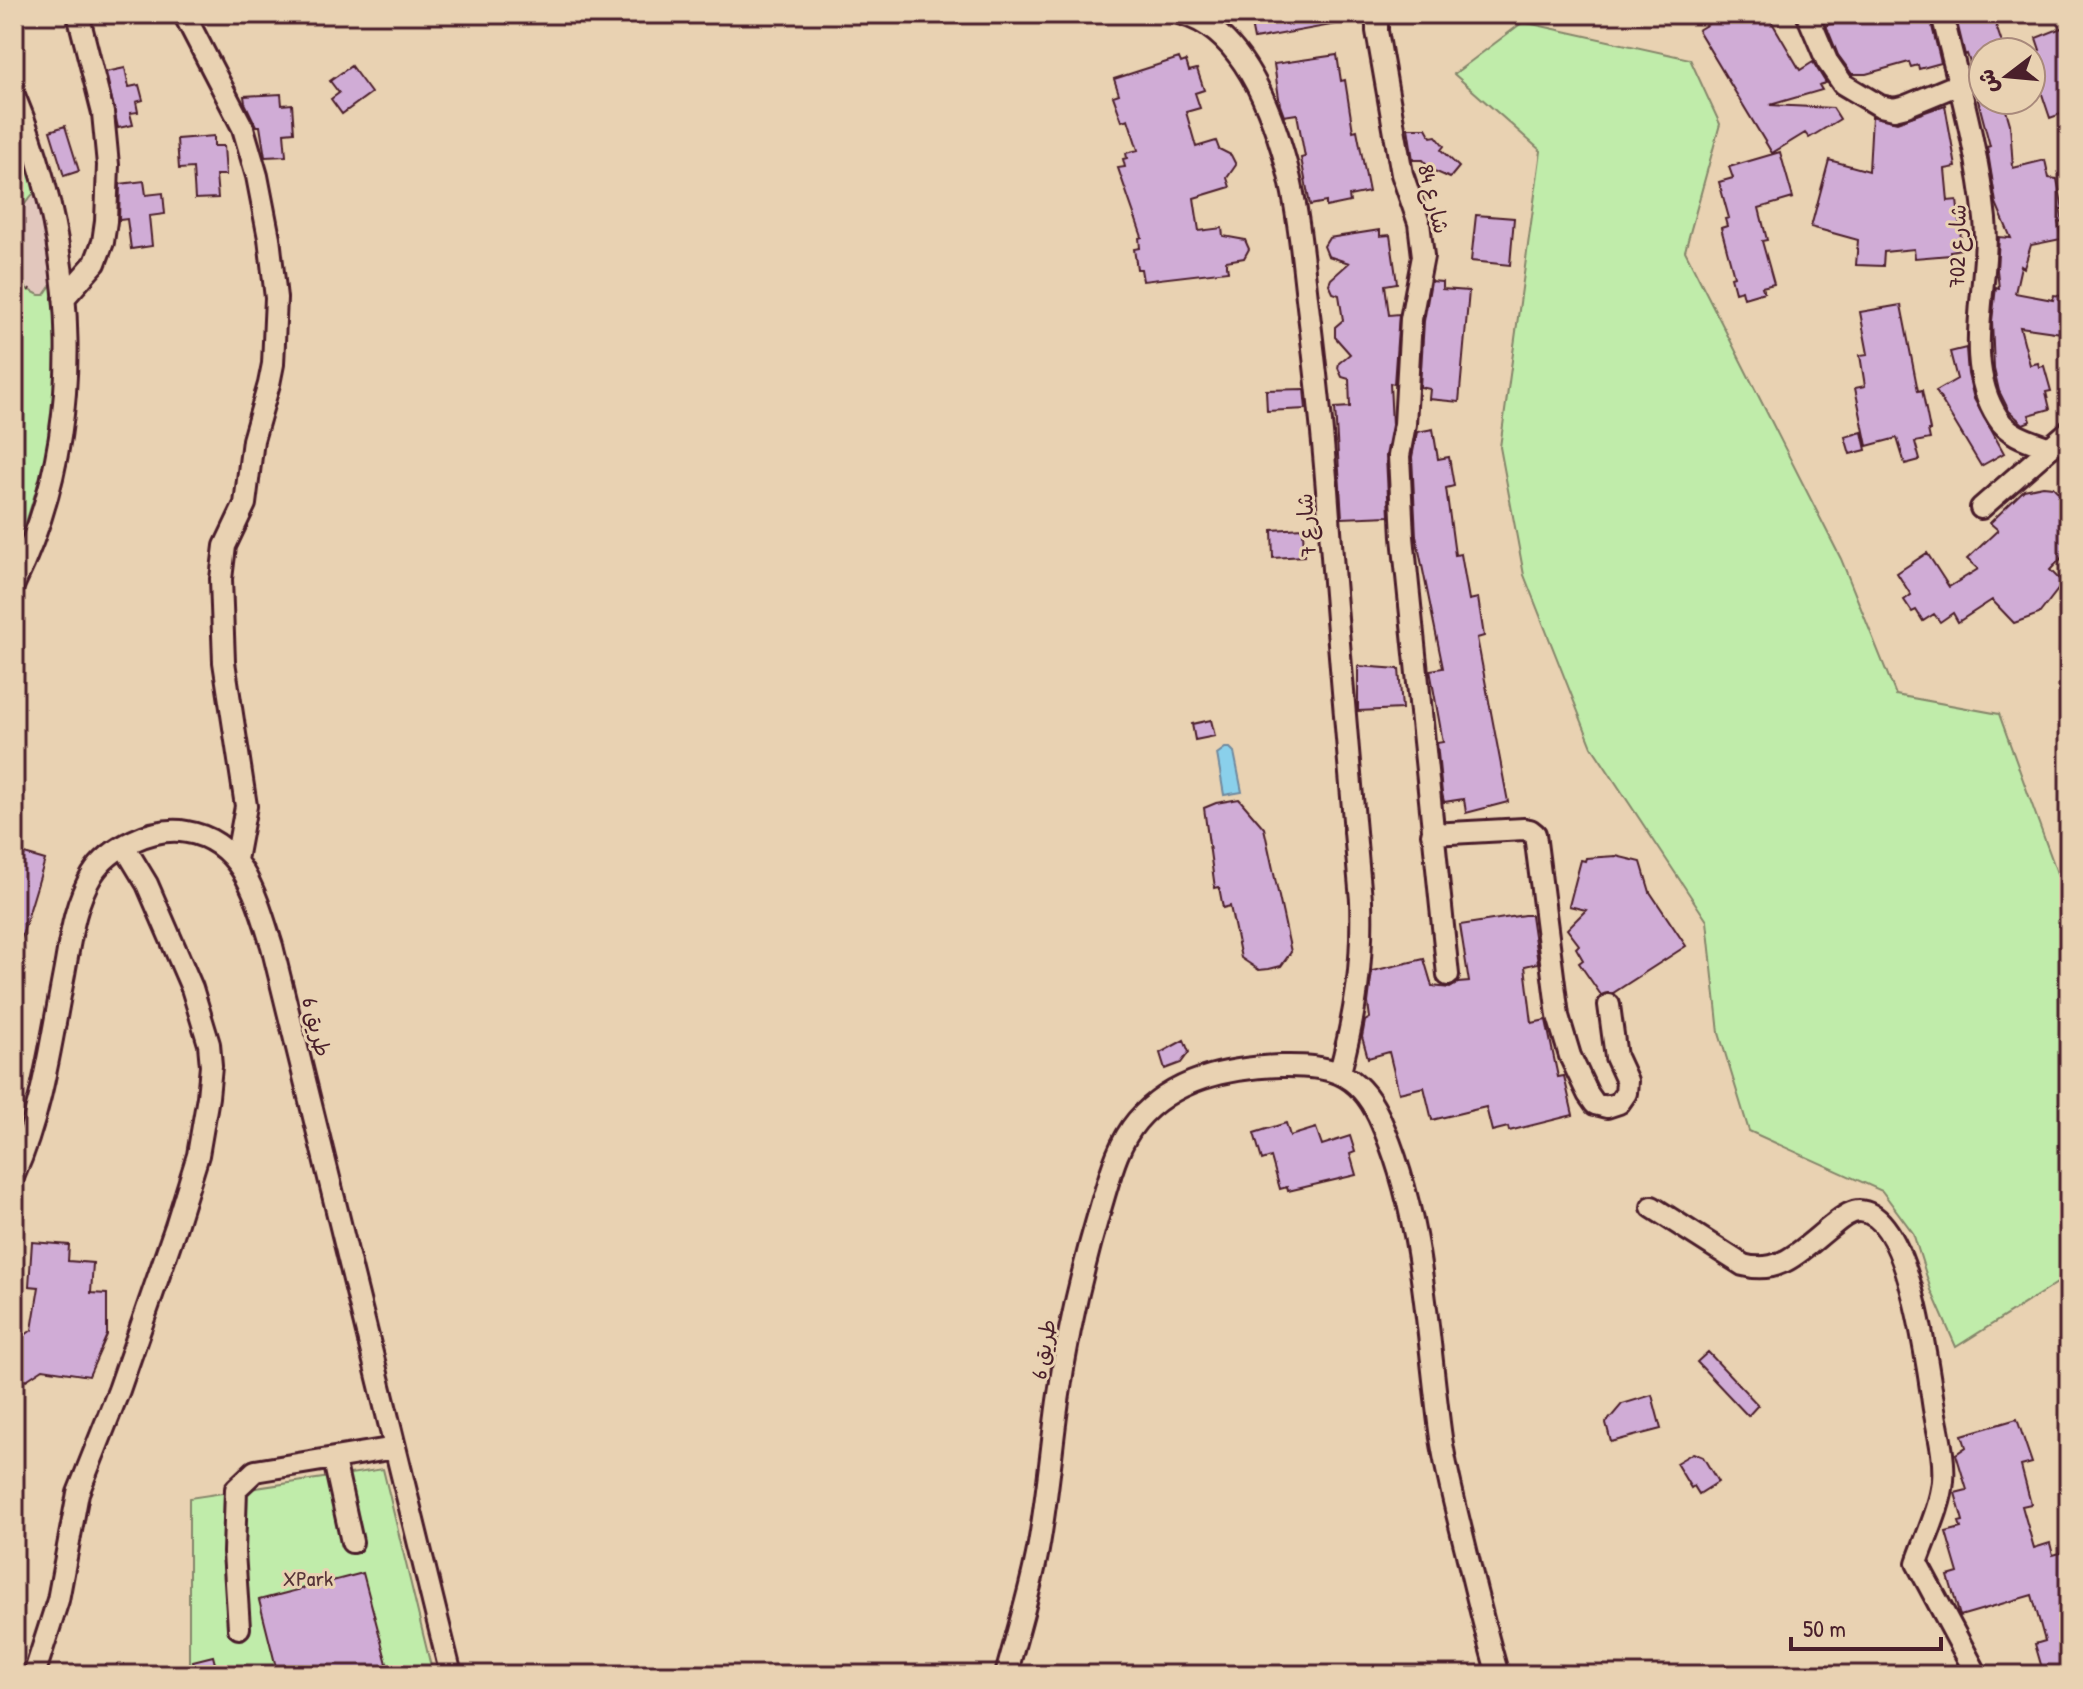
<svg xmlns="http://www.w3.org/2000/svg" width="2083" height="1689" font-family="'Patrick Hand','Playpen Sans Arabic',sans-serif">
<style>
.built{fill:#e2c7bd}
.green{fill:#c0ecaa;stroke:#85866a;stroke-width:2}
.water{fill:#8ad0eb;stroke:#70899e;stroke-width:2}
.building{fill:#d0acd6;stroke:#4a1f2b;stroke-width:2}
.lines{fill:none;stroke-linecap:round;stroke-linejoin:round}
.minor-casing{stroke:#4a1f2b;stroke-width:26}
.path{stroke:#4a1f2b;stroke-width:4;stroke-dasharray:8 6;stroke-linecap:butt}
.minor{stroke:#e9d2b2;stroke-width:20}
.labels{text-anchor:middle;stroke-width:6;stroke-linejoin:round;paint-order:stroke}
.street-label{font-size:22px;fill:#4a1f2b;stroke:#e9d2b2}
.park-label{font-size:22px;fill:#563438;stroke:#e9d2b2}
</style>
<rect width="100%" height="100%" fill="#e9d2b2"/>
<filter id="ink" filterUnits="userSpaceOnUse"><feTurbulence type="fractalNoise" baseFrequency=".0125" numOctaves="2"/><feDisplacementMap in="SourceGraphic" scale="16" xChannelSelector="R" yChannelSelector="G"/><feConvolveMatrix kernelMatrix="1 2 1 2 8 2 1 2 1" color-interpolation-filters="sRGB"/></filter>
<g filter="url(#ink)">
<!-- built -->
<path class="built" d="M 14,126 L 42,210 L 58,312 L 14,561 Z"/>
<!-- green -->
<path class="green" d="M 1523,22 L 1690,59 L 1720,124 L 1685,251 L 1841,559 L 1896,695 L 1999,714 L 2069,906 L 2069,1279 L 2062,1280 L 1956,1347 L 1931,1290 L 1913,1233 L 1882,1191 L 1749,1131 L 1719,1033 L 1707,921 L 1592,747 L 1524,575 L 1500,447 L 1541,151 L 1454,74 Z
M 14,126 L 36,193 L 32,195 L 20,210 L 16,207 L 14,209 Z
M 14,282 L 39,295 L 44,295 L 53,282 L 58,312 L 53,436 L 14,561 L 14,308 L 16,308 L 14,294 L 22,297 Z
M 383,1469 L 433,1675 L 189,1675 L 189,1498 Z"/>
<!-- water -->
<path class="water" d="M 1225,748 L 1230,748 L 1234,752 L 1242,792 L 1224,795 L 1217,754 Z"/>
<!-- building -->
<path class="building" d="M 1257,14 L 1348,14 L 1348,22 L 1254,39 L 1251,24 L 1258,23 Z
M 1725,14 L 1767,14 L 1800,70 L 1813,62 L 1826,83 L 1819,85 L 1822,90 L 1770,105 L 1833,108 L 1840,119 L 1809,138 L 1805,133 L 1772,153 L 1698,30 Z
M 1880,14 L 1929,14 L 1941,63 L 1919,69 L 1918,65 L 1911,67 L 1909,62 L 1866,74 L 1852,74 L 1838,55 L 1826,25 Z
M 1955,14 L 1992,14 L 2005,52 L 1983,52 L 1983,91 L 1980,92 L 1967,54 L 1965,55 Z
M 2069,25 L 2069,111 L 2050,118 L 2037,79 L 2040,78 L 2032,53 L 2040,50 L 2036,38 Z
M 1337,55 L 1341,81 L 1345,80 L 1353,131 L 1357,130 L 1369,192 L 1349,196 L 1350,202 L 1326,207 L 1326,202 L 1310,205 L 1301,158 L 1305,157 L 1297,114 L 1284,116 L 1280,105 L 1274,64 Z
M 1179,58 L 1181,63 L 1186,61 L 1189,71 L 1197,69 L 1204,90 L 1195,93 L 1200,108 L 1186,112 L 1196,147 L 1216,141 L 1219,149 L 1231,155 L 1236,165 L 1227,178 L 1230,187 L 1194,198 L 1199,231 L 1222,228 L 1223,236 L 1245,240 L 1249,249 L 1244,258 L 1226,261 L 1228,271 L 1143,281 L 1141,269 L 1137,269 L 1134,249 L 1140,248 L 1139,238 L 1142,237 L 1118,168 L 1125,167 L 1123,159 L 1127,158 L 1126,153 L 1138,150 L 1128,119 L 1122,121 L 1113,96 L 1119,94 L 1114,79 Z
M 351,66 L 371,93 L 342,114 L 331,99 L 339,93 L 330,81 Z
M 125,68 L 129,87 L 139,85 L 143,100 L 136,102 L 138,112 L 130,113 L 133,125 L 118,128 L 106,72 Z
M 281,94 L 282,105 L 292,104 L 294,132 L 284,133 L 286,156 L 265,157 L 260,126 L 256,126 L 245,103 L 244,96 Z
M 1978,100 L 2003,100 L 2010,124 L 2013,168 L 2045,160 L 2049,178 L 2057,179 L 2063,209 L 2060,209 L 2063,221 L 2058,222 L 2061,239 L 2031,245 L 2024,268 L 2021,266 L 2015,293 L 2053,300 L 2054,295 L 2069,297 L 2069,334 L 2020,327 L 2030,365 L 2038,363 L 2039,367 L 2044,366 L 2051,391 L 2046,392 L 2050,409 L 2029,415 L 2031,421 L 2023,424 L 2009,411 L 1999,391 L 1994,369 L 1992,321 L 1996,287 L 1999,288 L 1997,270 L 1999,237 L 2011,238 L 1996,203 L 1987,147 L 1990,146 Z
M 1945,105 L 1956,167 L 1945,169 L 1948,201 L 1957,200 L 1962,249 L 1950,251 L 1950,255 L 1915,258 L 1914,249 L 1884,252 L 1883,266 L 1856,265 L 1858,240 L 1811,227 L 1829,160 L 1869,171 L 1872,116 L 1897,122 Z
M 65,126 L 79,171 L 64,176 L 50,131 Z
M 1408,128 L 1426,128 L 1431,137 L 1436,136 L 1444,146 L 1441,150 L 1459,167 L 1450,178 L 1432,170 L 1423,160 L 1413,160 Z
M 214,136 L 214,146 L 224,146 L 226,175 L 216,175 L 218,198 L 195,199 L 193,168 L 179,169 L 177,139 Z
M 1780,152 L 1793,198 L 1759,208 L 1767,240 L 1762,241 L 1774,284 L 1762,287 L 1764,292 L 1744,298 L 1742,290 L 1735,292 L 1731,277 L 1734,276 L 1721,228 L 1727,226 L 1725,219 L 1729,218 L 1719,182 L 1733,178 L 1729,167 Z
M 144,181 L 146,195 L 163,193 L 165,214 L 149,216 L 152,246 L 131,249 L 127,219 L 119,220 L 120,184 Z
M 1476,215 L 1514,218 L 1510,265 L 1471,261 Z
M 1380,230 L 1380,236 L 1390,235 L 1397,283 L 1385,285 L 1389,315 L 1399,314 L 1394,384 L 1390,383 L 1392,425 L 1386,456 L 1389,516 L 1342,518 L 1335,408 L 1350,407 L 1349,379 L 1342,377 L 1338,368 L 1339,363 L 1350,354 L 1335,337 L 1335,327 L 1343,320 L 1339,295 L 1333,293 L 1329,284 L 1331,279 L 1349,263 L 1328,256 L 1324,246 L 1329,238 Z
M 1431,281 L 1442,282 L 1442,289 L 1469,291 L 1459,402 L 1429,399 L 1430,389 L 1420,387 L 1424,321 Z
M 1901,305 L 1918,391 L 1922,390 L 1930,430 L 1928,430 L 1930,439 L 1915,442 L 1920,460 L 1905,464 L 1897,438 L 1867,446 L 1855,388 L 1865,386 L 1860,355 L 1868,354 L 1860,312 Z
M 1966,348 L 1968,374 L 1974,399 L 2004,453 L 1981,466 L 1936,391 L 1957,379 L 1950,352 Z
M 1304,389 L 1306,409 L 1267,411 L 1266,390 Z
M 1433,429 L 1438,459 L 1449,457 L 1454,486 L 1446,488 L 1455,555 L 1461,554 L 1469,600 L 1478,598 L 1484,636 L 1477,638 L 1508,802 L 1466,813 L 1464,799 L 1444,802 L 1442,793 L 1437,743 L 1443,742 L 1430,670 L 1443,668 L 1416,536 L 1412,457 L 1417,432 Z
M 1862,432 L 1866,450 L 1850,454 L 1845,437 Z
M 2043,486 L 2053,487 L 2069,503 L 2069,550 L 2050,570 L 2063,583 L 2039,614 L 2014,623 L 1992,600 L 1958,622 L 1953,613 L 1940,622 L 1934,614 L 1923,621 L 1916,610 L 1912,612 L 1904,600 L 1911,595 L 1897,573 L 1927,553 L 1949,587 L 1978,569 L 1967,559 L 1998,530 L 1990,523 L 2024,490 Z
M 1303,528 L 1304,556 L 1273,558 L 1272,530 Z
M 1358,666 L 1399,669 L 1402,709 L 1358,711 Z
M 1211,720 L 1215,736 L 1195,740 L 1192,724 Z
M 1239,799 L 1264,828 L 1291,952 L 1281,966 L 1269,969 L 1259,970 L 1241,958 L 1230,906 L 1223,908 L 1219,887 L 1215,888 L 1204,808 L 1216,803 Z
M 14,851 L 45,860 L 18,949 L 14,949 Z
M 1616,856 L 1641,862 L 1650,892 L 1686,946 L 1613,993 L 1601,995 L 1579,963 L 1583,960 L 1576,948 L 1579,945 L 1567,929 L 1586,910 L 1569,906 L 1581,860 L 1585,861 L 1586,858 Z
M 1524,915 L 1531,915 L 1538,963 L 1525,966 L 1532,1023 L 1546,1020 L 1558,1077 L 1564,1076 L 1573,1115 L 1509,1131 L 1508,1127 L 1492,1131 L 1486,1107 L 1432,1120 L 1424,1087 L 1399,1093 L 1389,1052 L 1368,1058 L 1362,1037 L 1365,1021 L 1370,1018 L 1368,1003 L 1372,971 L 1424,959 L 1432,986 L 1450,988 L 1458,983 L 1469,982 L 1460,925 Z
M 1184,1040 L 1189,1052 L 1181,1063 L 1165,1069 L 1160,1053 Z
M 1286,1123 L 1290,1136 L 1316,1128 L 1322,1145 L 1350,1136 L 1355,1152 L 1350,1154 L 1356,1175 L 1288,1191 L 1287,1187 L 1280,1189 L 1271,1157 L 1262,1160 L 1254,1133 Z
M 32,1242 L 69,1245 L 68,1261 L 93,1263 L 91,1293 L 107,1294 L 107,1335 L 89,1376 L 43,1369 L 14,1388 L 14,1343 L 32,1330 L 39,1287 L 29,1286 Z
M 1708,1352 L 1758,1405 L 1748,1416 L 1697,1362 Z
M 1652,1395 L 1661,1429 L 1611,1442 L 1606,1423 L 1622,1404 Z
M 2017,1419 L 2032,1463 L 2021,1466 L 2031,1504 L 2022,1506 L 2034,1548 L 2050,1543 L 2053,1555 L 2064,1552 L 2069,1571 L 2069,1675 L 2044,1675 L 2035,1644 L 2045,1641 L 2032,1595 L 1960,1616 L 1948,1576 L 1958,1573 L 1946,1532 L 1961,1528 L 1959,1522 L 1963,1521 L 1955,1493 L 1967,1490 L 1956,1454 L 1966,1447 L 1962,1435 Z
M 1693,1453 L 1703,1457 L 1718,1482 L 1699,1494 L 1694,1486 L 1691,1488 L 1676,1463 Z
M 363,1573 L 390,1675 L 278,1675 L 259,1600 Z
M 213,1656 L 218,1675 L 197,1675 L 193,1661 Z"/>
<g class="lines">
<!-- minor casing -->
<g class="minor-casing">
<path id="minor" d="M 184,14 L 243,128 L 257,176 L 269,238 L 276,298 L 273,364 L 269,384 L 253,440 L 245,504 L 225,546 L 221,579 L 224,662 L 246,806 L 236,860
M 1182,14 C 1243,31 1272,111 1287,167 C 1298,209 1302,254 1307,298 C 1315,362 1322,426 1327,490 C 1337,627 1349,764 1361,900 C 1363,963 1356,1011 1340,1072
M 1377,14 L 1377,31 L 1402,174 L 1419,223 L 1423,256 L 1411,319 L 1405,424 L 1399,456 L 1403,537 L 1448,975
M 1807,14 L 1827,61 L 1843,84 L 1880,106 L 1894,109 L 1906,106 L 1959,84
M 1942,14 C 1958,81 1978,150 1985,219 C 1991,282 1960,360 1998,418 C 2009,436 2031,441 2050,448
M 14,95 C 79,251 89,430 14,584
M 64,298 L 95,263 L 103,242 L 106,221 L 108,165 L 103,113 L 78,14
M 1981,508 L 2069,431
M 1432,834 L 1524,829 L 1530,830 L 1535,834 L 1558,1016 L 1570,1056 L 1588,1094 L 1595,1104 L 1607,1107 L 1619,1103 L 1626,1093 L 1627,1081 L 1616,1057 L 1609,1005
M 14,1175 C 42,1113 51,1041 64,974 C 70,941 74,904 92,875 C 109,847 154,826 187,832 C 243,841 257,899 272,946 L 451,1675
M 1652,1207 L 1743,1265 C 1782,1276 1804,1247 1833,1225 C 1840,1219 1850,1211 1859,1211 C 1910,1212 1928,1371 1934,1409 C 1938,1432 1945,1457 1943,1481 C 1941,1506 1925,1539 1917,1563 L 1977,1675
M 334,1460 L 352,1542
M 239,1628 L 234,1552 L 236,1489 L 255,1471 L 395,1448
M 34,1675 L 58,1600 L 78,1493 L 119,1390 L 176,1226 L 198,1155 L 208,1097 L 211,1066 L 209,1044 L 192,988 L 147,884 L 124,846
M 1006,1675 C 1017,1634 1030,1592 1038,1550 C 1047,1501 1051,1451 1058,1401 C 1067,1335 1082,1270 1101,1206 C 1110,1176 1117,1145 1137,1121 C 1173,1079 1227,1068 1280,1066 C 1328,1065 1357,1070 1379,1117 C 1425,1218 1426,1330 1441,1438 C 1447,1476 1457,1513 1466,1550 C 1476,1592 1486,1634 1498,1675"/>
</g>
<!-- path -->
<path class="path" d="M 14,283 L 23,298 L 14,294
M 16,283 L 30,290
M 14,304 L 17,309 L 14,308"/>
<!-- minor -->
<use href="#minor" class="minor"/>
</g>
</g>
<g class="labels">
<!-- street labels -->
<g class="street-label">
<text transform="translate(1434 199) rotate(76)" y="8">شارع 84</text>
<text transform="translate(1957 246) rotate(-89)" y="8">شارع 702</text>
<text transform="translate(1306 525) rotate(-94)" y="8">شارع 7</text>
<text transform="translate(317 1027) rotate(76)" y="8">طريق 6</text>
<text transform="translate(1043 1349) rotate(-80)" y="8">طريق 6</text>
</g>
<!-- park labels -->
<g class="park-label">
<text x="308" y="1586">XPark</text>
</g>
</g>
<!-- margin -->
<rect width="2083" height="1689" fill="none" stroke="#e9d2b2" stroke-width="48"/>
<rect x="24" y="24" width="2035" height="1641" fill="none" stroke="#4a1f2b" stroke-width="3" filter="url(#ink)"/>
<!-- north arrow -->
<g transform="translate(2007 76) rotate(254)"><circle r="38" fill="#e9d2b2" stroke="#a98a7c" stroke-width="2"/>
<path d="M0-6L14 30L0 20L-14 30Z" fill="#4a1f2b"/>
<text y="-12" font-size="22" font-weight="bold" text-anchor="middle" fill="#4a1f2b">ش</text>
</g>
<!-- scale -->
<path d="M1791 1637v12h150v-12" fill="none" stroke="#4a1f2b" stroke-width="4"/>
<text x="1803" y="1637" font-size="24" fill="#4a1f2b" stroke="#e9d2b2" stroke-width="6" paint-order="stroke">50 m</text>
</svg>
